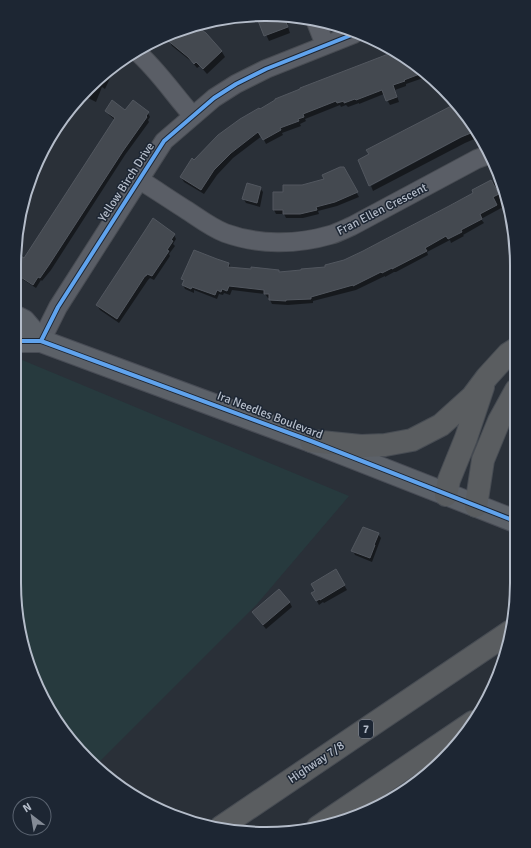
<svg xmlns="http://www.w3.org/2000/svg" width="531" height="848" font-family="Signika,sans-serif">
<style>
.green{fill:#273a3e}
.shadow{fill:#0007}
.building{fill:#444950;stroke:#52575f}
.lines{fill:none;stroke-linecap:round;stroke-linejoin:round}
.minor-casing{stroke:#484c53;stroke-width:20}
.major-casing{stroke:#484c55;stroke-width:24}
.highway-casing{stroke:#474c53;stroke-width:24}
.minor{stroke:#5a5e66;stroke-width:18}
.major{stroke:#5c6168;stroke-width:22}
.highway{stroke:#5a5d60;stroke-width:22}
.cycleway-casing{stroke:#1d2633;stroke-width:6}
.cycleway{stroke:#60a3ed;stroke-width:4}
.labels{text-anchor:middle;stroke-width:3;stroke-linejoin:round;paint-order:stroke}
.shield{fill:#1d2633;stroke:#878f9c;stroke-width:1}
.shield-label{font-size:11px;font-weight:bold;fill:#b4bcc9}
.street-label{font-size:12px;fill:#b4bcc9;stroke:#1d2633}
.rim{fill:none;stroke:#b4bcc9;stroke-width:2}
</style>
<rect width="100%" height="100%" fill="#2a3038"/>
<!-- green -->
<path class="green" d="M 15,357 L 349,496 L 257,604 L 96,765 L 57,722 L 27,663 L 14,582 Z"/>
<!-- shadow -->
<path class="shadow" d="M 258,18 L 289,20 L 290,22 L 287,24 L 290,33 L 269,41 Z
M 198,28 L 199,29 L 200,28 L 222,52 L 225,57 L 207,74 L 200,66 L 197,68 L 192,62 L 172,46 L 169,40 L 171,38 L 170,37 Z
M 419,66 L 429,76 L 406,84 L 406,86 L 395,90 L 399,102 L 390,105 L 384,94 L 359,104 L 359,103 L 348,107 L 346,105 L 341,107 L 340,105 L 305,119 L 306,121 L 300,124 L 301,126 L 282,133 L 283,135 L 266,144 L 262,136 L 233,158 L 217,175 L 204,194 L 184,182 L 181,177 L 194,161 L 260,110 Z
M 111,73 L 112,74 L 105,89 L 102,87 L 96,102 L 84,96 Z
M 457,104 L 479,137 L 465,143 L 373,191 L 371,186 L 466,135 Z
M 107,111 L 148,113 L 150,117 L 148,120 L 149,122 L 125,155 L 51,270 L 42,281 L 41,280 L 36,288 L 16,275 L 16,260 L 19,256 L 24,259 L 115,120 L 109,115 Z
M 343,168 L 359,197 L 337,206 L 318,211 L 319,214 L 303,218 L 286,218 L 284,214 L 276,214 L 274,210 L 284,193 L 302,186 L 325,180 Z
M 498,181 L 505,206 L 481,219 L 484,223 L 463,235 L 464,236 L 451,243 L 450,240 L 427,252 L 428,255 L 396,272 L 394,272 L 385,277 L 385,276 L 356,290 L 313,301 L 313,303 L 288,305 L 272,304 L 270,300 L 270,298 L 268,298 L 265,294 L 232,290 L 230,295 L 224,293 L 223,295 L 219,294 L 217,299 L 194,290 L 194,293 L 185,289 L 183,285 L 184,282 L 182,279 L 229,264 L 231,268 L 279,273 L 327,268 L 344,261 L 492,183 Z
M 260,188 L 263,192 L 260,207 L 246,203 L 243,198 Z
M 174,235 L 176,239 L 173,244 L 175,246 L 169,254 L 170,256 L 154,280 L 150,278 L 148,280 L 119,323 L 100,310 L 97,305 Z
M 378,534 L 381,538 L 372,562 L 355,555 L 353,551 Z
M 336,571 L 347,590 L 324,603 L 323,602 L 319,605 L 313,594 Z
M 279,590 L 290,603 L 292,607 L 266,629 L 256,617 L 253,612 Z"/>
<!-- building -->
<path class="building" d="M 257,18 L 285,20 L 288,27 L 264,36 Z
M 199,28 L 206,33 L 222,51 L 203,69 L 196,62 L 194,64 L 188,57 L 166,39 Z
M 391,53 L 393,53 L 419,66 L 425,72 L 404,80 L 405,81 L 393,85 L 397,97 L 386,101 L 382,90 L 356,100 L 355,99 L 344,103 L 344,101 L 337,103 L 336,101 L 303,114 L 304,117 L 298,119 L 299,121 L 280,128 L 281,130 L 263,140 L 258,132 L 231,153 L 214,170 L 201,190 L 180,177 L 192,158 L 194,160 L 218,135 L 240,119 L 259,108 L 260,109 L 275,100 L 275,99 L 300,89 L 300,88 Z
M 112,100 L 125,110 L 133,100 L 149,112 L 146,116 L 147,117 L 123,151 L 49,265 L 40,278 L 38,277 L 33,285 L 19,276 L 20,275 L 16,272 L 16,253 L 24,258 L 115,118 L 105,111 Z
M 457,103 L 476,131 L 461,137 L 369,186 L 358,160 L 369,154 L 366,150 Z
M 340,167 L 344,167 L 358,192 L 335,202 L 316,207 L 317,210 L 300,214 L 283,214 L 283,210 L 273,210 L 273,192 L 283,192 L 283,185 L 302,185 L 324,179 L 322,175 Z
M 491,180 L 499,194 L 493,197 L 497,205 L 480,214 L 482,219 L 461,230 L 462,232 L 448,239 L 446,236 L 425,248 L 427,251 L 392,269 L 392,268 L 382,273 L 381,272 L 353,286 L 353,285 L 311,297 L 311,299 L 286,300 L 286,301 L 269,300 L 269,294 L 264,294 L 264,290 L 229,286 L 227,291 L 222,289 L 221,292 L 217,290 L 215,295 L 192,287 L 191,289 L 182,285 L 184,280 L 181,279 L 194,250 L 217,259 L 229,263 L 228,267 L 251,269 L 251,267 L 279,270 L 279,272 L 301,270 L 301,269 L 325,267 L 325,265 L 344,260 L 363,251 L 380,242 L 449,206 L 473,193 L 472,190 Z
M 247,183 L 261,187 L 257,203 L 242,199 Z
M 153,218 L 175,234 L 171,240 L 173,241 L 167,250 L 169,251 L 152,276 L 147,274 L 146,276 L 145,276 L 117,319 L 96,305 L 146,229 Z
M 363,527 L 379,533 L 374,545 L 375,545 L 370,558 L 351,551 Z
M 336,569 L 345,585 L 320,600 L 320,599 L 316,601 L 311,593 L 315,591 L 311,584 Z
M 279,589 L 290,602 L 263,625 L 252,612 Z"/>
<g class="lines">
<!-- minor casing -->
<g class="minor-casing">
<path id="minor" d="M 316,22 L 325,45
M 136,51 C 158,70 174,95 193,116
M 140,180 C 156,190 172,201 188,211 C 200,219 212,228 225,233 C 258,245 296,245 330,235 C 337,233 345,229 352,226 L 477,159 L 491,154
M 41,341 L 58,307 L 164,141 L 214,98 L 236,84 L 266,69 L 354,34"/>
</g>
<!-- major casing -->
<g class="major-casing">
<path id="major" d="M 16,317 L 24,321 L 41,341
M 15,341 L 41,341 L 311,441 L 515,521"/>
</g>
<!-- highway casing -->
<g class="highway-casing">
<path id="highway" d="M 311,441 L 361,446 L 385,445 L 412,440 L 441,425 L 472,397 L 487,377 L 508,354 L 516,349
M 446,495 L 449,480 L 466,438 L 483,387
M 476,506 L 483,460 L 499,421 L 516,390
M 221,827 L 511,631
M 318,827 L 473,722"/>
</g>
<!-- minor -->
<use href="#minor" class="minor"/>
<!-- major -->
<use href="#major" class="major"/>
<!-- highway -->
<use href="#highway" class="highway"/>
<!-- cycleway casing -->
<g class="cycleway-casing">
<path id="cycleway" d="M 15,341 L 41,341 L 311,441 L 515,521
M 41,341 L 58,307 L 164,141 L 214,98 L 236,84 L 266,69 L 354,34"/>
</g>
<!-- cycleway -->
<use href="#cycleway" class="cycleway"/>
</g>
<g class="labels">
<!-- shield labels -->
<rect class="shield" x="359" y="720" width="14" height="18" rx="3"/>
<g class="shield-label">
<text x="366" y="733">7</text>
</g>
<!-- street labels -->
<g class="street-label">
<text transform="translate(126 182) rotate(-57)" y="4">Yellow Birch Drive</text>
<text transform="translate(382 209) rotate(-27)" y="4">Fran Ellen Crescent</text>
<text transform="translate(270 415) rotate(21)" y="4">Ira Needles Boulevard</text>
<text transform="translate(316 762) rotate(-34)" y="4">Highway 7/8</text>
</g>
</g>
<!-- crop -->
<path d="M0 0H531V848H0ZM265 21H266A244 244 0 0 1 510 265V583A244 244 0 0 1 266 827H265A244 244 0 0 1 21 583V265A244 244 0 0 1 265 21Z" fill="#1d2633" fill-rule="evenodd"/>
<path class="rim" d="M265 21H266A244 244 0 0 1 510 265V583A244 244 0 0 1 266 827H265A244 244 0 0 1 21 583V265A244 244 0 0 1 265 21Z"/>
<!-- north arrow -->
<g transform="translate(32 816) rotate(329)"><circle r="19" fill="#1d2633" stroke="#59626f"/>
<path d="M0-3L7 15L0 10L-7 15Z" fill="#848b96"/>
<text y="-6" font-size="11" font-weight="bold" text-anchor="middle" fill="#b4bcc9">N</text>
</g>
</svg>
